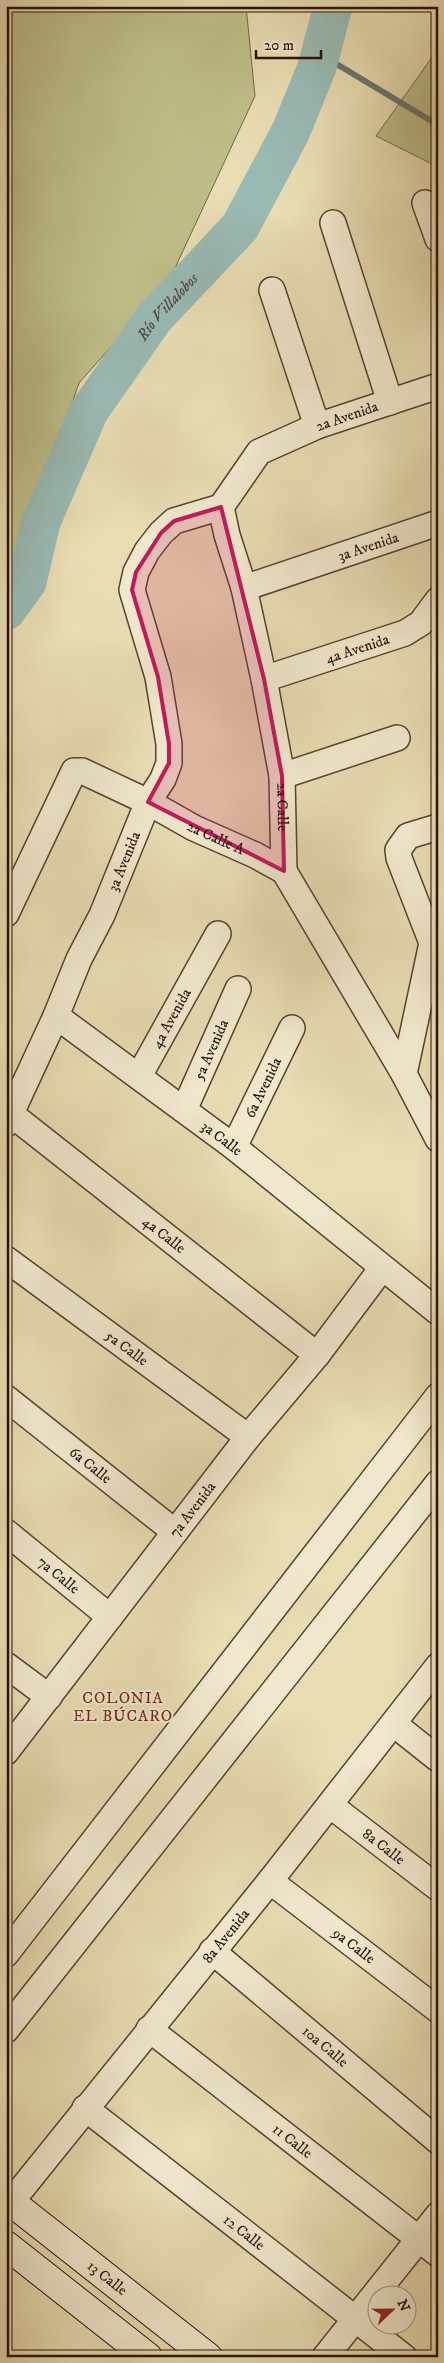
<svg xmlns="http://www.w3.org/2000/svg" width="444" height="2363" font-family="'IM FELL DW Pica',serif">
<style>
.green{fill:#bdbe87;stroke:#726746}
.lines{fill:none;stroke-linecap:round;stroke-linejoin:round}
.stream{stroke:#6b766e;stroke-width:6}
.river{stroke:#99bab4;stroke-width:39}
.street-casing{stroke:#564330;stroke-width:28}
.secondary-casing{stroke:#261005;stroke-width:30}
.street{stroke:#f0e8cd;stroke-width:25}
.secondary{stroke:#f0e8cd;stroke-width:28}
.marked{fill:#c2185b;fill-opacity:0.2;stroke:#c2185b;stroke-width:4;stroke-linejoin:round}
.labels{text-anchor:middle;stroke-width:4;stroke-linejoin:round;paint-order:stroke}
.street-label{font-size:15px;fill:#261005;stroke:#f0e8cd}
.water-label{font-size:16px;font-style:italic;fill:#4e4c42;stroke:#f0e8cd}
.neighbourhood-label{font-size:16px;letter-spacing:1px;fill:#7a1f14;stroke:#f0e8cd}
</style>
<rect width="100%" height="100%" fill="#e8dcb2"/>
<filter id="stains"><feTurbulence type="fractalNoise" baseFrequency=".004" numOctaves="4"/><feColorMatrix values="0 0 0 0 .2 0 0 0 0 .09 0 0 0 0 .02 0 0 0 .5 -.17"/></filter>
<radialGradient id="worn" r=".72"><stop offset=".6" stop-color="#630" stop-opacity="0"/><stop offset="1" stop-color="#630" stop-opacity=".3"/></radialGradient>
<!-- green -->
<path class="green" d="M 6,6 L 246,6 L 255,96 L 169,281 L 79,383 L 6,592 Z
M 438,49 L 438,167 L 376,136 Z"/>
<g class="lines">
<!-- stream -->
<path class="stream" d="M 320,54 L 438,125"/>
<!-- river -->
<path class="river" id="s1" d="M 6,611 L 27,582 L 41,522 L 89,411 L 154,318 L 240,227 L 291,131 L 317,67 L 333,6"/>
<!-- street casing -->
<g class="street-casing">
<g id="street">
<path d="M 425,203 L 438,239"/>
<path d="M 333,223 L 390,402"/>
<path d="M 272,290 L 317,426"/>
<path id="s2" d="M 438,386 L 317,426 L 259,452 L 221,507 L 227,535 L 244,588 L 264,679 L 282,776 L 284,871 L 404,1074 L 438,1139"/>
<path id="s3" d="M 244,588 L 438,523"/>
<path id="s4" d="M 264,679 L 405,633 L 421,623 L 438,600"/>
<path d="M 282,776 L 397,738"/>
<path id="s5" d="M 6,914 L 74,771 L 82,771 L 148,802 L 194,828 L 255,855 L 284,871"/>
<path id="s6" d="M 56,1016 L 234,1147 L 438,1312"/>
<path d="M 404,1074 L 432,943 L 399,858 L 398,850 L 408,836 L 438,827"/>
<path id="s7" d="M 139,1076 L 218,934"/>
<path id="s8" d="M 184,1110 L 238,989"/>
<path id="s9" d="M 11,1114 L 317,1355"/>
<path id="s10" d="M 6,1124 L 56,1016 L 79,959 L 102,915 L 148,802 L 163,779 L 169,763 L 169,744 L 158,677 L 132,590 L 136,572 L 147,551 L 161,533 L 174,521 L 221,507"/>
<path id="s11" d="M 234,1147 L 292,1028"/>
<path id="s12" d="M 6,1259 L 248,1437"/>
<path id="s13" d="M 6,1398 L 175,1532"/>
<path id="s14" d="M 6,1532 L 110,1617"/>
<path d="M 6,1665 L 49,1697"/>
<path d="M 394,1724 L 438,1759"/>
<path id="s15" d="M 6,1752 L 248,1437 L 317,1355 L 382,1268"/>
<path id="s16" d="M 330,1805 L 438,1888"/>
<path id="s17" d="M 270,1881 L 438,2010"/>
<path id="s18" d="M 212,1951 L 438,2141"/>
<path d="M 6,1954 L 438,1396"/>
<path id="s19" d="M 149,2029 L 438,2254"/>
<path d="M 6,2030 L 438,1483"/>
<path id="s20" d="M 85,2108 L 404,2357"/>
<path id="s21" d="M 11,2202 L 270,1881 L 438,1666"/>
<path d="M 325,2357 L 438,2215"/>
</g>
</g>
<!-- secondary casing -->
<g class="secondary-casing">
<g id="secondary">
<path id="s22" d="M 6,2198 L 208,2357"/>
<path d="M 6,2245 L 148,2357"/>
</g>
</g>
<!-- street -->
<use href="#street" class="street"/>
<!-- secondary -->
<use href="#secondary" class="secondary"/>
</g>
<!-- marked area -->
<path class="marked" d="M 221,507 L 264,679 L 282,776 L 284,871 L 148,802 L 169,763 L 169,744 L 158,677 L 132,590 L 136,572 L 161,533 L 174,521 Z"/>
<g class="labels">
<!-- street labels -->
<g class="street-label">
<text transform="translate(347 416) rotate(-19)" y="5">2a Avenida</text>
<text dy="5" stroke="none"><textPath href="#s3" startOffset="131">3a Avenida</textPath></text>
<text dy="5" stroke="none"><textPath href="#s4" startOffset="98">4a Avenida</textPath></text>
<text dy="5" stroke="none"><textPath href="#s2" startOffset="565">2a Calle</textPath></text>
<text dy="5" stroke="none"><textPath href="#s5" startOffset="316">2a Calle A</textPath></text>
<text dy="5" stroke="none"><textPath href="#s10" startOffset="288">3a Avenida</textPath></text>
<text dy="5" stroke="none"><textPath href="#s7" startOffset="66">4a Avenida</textPath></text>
<text dy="5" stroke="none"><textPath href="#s8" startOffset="66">5a Avenida</textPath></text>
<text dy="5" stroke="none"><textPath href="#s11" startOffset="66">6a Avenida</textPath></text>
<text dy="5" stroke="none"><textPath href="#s6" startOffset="206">3a Calle</textPath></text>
<text dy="5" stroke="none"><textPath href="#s9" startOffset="195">4a Calle</textPath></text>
<text dy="5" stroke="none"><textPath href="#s12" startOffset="150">5a Calle</textPath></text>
<text dy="5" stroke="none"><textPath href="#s13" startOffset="108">6a Calle</textPath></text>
<text dy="5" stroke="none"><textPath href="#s15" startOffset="306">7a Avenida</textPath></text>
<text dy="5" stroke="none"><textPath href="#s14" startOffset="68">7a Calle</textPath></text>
<text dy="5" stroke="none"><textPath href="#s16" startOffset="68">8a Calle</textPath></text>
<text dy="5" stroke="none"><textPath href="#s21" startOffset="342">8a Avenida</textPath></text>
<text dy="5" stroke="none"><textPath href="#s17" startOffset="106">9a Calle</textPath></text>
<text dy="5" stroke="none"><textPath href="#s18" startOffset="148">10a Calle</textPath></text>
<text dy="5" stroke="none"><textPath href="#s19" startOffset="182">11 Calle</textPath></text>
<text dy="5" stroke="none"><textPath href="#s20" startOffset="202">12 Calle</textPath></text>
<text dy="5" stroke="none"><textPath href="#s22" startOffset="129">13 Calle</textPath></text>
</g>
<!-- water labels -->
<g class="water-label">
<text dy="6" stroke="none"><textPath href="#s1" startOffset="349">Río Villalobos</textPath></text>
</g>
<!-- neighbourhood labels -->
<g class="neighbourhood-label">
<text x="123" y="1703">COLONIA<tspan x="123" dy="18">EL BÚCARO</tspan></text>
</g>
</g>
<!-- margin -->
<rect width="444" height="2363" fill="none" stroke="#e8dcb2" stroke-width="25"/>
<rect x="8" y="8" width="429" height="2348" fill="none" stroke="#261005" stroke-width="2.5"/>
<rect x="12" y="12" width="419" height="2338" fill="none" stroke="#261005"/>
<!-- north arrow -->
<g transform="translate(392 2310) rotate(68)"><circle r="24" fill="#f0e8cd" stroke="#9f927d"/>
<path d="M0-4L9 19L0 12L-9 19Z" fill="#8f2418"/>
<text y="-8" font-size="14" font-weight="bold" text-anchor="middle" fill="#261005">N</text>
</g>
<!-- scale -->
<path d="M256 50v8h65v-8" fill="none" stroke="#261005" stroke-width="2.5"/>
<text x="264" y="50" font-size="15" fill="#261005" stroke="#f0e8cd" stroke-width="4" paint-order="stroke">20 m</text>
<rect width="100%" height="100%" filter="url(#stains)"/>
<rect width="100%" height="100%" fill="url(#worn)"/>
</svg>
